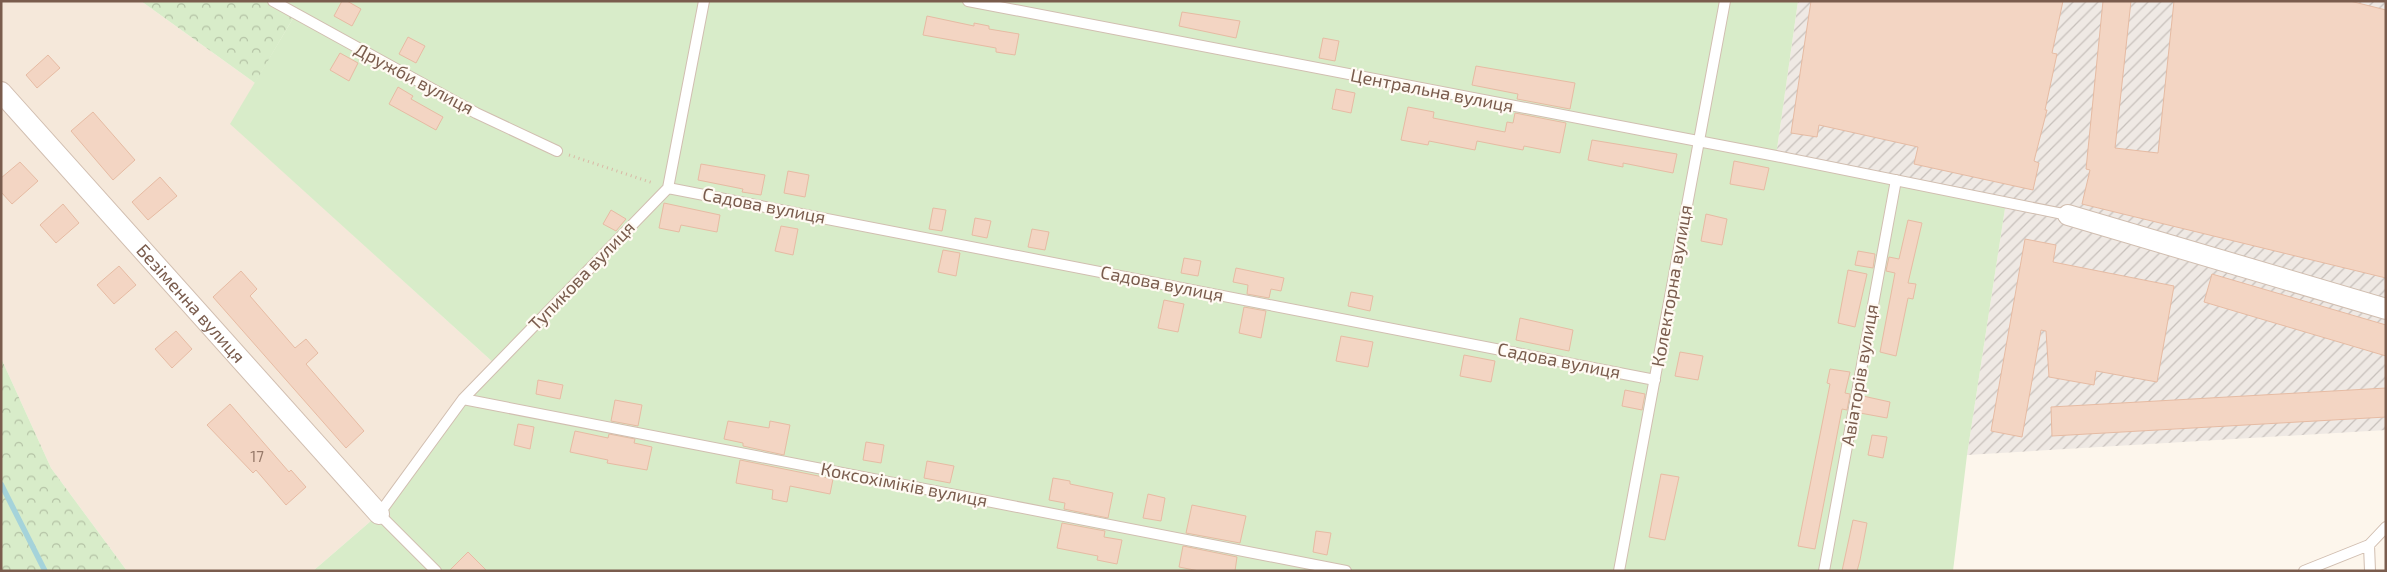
<svg xmlns="http://www.w3.org/2000/svg" width="2387" height="572" font-family="'Exo 2',sans-serif">
<style>
.residential{fill:#f5e8da}
.industrial{fill:url(#industrial-furrows)}
.green{fill:#d8ecc9}
.forest{fill:url(#forest-crowns)}
.lines{fill:none;stroke-linecap:round;stroke-linejoin:round}
.stream{stroke:#a5d3da;stroke-width:5.5}
.building{fill:#f3d5c3;stroke:#e6bba3}
.lane-casing{stroke:#d1beb0;stroke-width:12}
.street-casing{stroke:#d1beb0;stroke-width:22}
.path{stroke:#d9b8a5;stroke-width:3;stroke-dasharray:1 4;stroke-linecap:butt}
.lane{stroke:#fff;stroke-width:10}
.street{stroke:#fff;stroke-width:20}
.labels{text-anchor:middle;stroke-width:4.5;stroke-linejoin:round;paint-order:stroke}
.number-label{font-size:15px;fill:#987a6a}
.street-label{font-size:18px;fill:#7a5c4d;stroke:#fffaf3}
</style>
<defs>
<pattern id="industrial-furrows" width="10" height="10" patternUnits="userSpaceOnUse" patternTransform="scale(1.25)"><rect width="10" height="10" fill="#efe9e4"/><path d="M-1 1l2-2M0 10L10 0M9 11l2-2" fill="none" stroke="#c7c0bb"/></pattern>
<pattern id="forest-crowns" width="20" height="18" patternUnits="userSpaceOnUse" patternTransform="scale(1.25)"><rect width="20" height="18" fill="#d8ecc9"/><path d="M2 6a3 3 0 1 1 6 0M12 15a3 3 0 1 1 6 0" fill="none" stroke="#b4c2a5"/></pattern>
</defs>
<rect width="100%" height="100%" fill="#fdf6ec"/>
<!-- residential -->
<path class="residential" d="M 1,1 L 141,1 L 255,83 L 231,124 L 496,365 L 379,514 L 313,571 L 127,571 L 51,468 L 1,358 Z"/>
<!-- industrial -->
<path class="industrial" d="M 1798,1 L 2386,1 L 2386,430 L 1967,455 L 2006,202 L 1776,156 Z"/>
<!-- green -->
<path class="green" d="M 273,1 L 1798,1 L 1776,156 L 2006,202 L 1967,455 L 1953,571 L 313,571 L 379,514 L 496,365 L 230,124 L 295,15 Z"/>
<!-- forest -->
<path class="forest" d="M 141,1 L 273,1 L 295,15 L 255,83 Z
M 1,358 L 51,468 L 127,571 L 1,571 Z"/>
<g class="lines">
<!-- stream -->
<path class="stream" d="M 1,484 L 45,571"/>
</g>
<!-- building -->
<path class="building" d="M 342,1 L 347,1 L 361,9 L 352,26 L 334,16 Z
M 1811,1 L 2063,1 L 2052,53 L 2057,54 L 2045,110 L 2047,110 L 2034,161 L 2039,163 L 2033,190 L 1914,164 L 1918,147 L 1819,125 L 1817,137 L 1791,133 Z
M 2103,1 L 2131,1 L 2115,148 L 2158,153 L 2174,1 L 2350,1 L 2386,10 L 2386,278 L 2082,204 L 2090,170 L 2086,169 Z
M 1182,12 L 1240,21 L 1236,38 L 1179,26 Z
M 927,16 L 974,26 L 974,23 L 989,26 L 989,29 L 1019,34 L 1015,55 L 996,52 L 996,48 L 923,35 Z
M 408,37 L 425,46 L 416,63 L 399,54 Z
M 1323,38 L 1339,41 L 1335,61 L 1319,58 Z
M 340,53 L 358,63 L 349,81 L 330,70 Z
M 48,55 L 60,68 L 37,88 L 26,75 Z
M 1476,66 L 1575,83 L 1570,109 L 1517,99 L 1518,94 L 1472,85 Z
M 398,87 L 413,96 L 411,99 L 443,117 L 436,130 L 389,104 Z
M 1336,89 L 1355,93 L 1351,113 L 1332,109 Z
M 1408,107 L 1434,112 L 1433,118 L 1505,132 L 1507,122 L 1513,123 L 1515,113 L 1566,123 L 1560,153 L 1524,146 L 1523,150 L 1477,141 L 1475,150 L 1429,141 L 1428,145 L 1401,140 Z
M 93,112 L 135,160 L 113,180 L 71,131 Z
M 1592,140 L 1677,154 L 1673,173 L 1623,163 L 1623,167 L 1588,160 Z
M 1734,161 L 1769,168 L 1764,190 L 1730,184 Z
M 20,162 L 38,181 L 12,204 L 1,192 L 1,178 Z
M 701,164 L 765,175 L 761,195 L 742,192 L 743,189 L 698,180 Z
M 788,171 L 809,175 L 805,197 L 784,193 Z
M 160,177 L 177,196 L 148,220 L 132,202 Z
M 664,203 L 720,215 L 717,232 L 681,225 L 679,232 L 659,228 Z
M 63,204 L 79,223 L 56,243 L 40,225 Z
M 933,208 L 946,210 L 942,231 L 929,229 Z
M 611,210 L 626,219 L 616,231 L 603,224 Z
M 1706,214 L 1727,219 L 1722,245 L 1701,241 Z
M 975,218 L 991,221 L 987,238 L 972,235 Z
M 1908,220 L 1922,223 L 1908,283 L 1916,284 L 1913,299 L 1908,298 L 1896,356 L 1880,352 L 1895,273 L 1886,271 L 1889,257 L 1899,259 Z
M 781,226 L 798,229 L 793,255 L 775,251 Z
M 1032,229 L 1049,232 L 1045,250 L 1028,247 Z
M 2025,239 L 2056,245 L 2053,262 L 2174,286 L 2157,382 L 2096,371 L 2094,385 L 2049,377 L 2046,331 L 2041,330 L 2022,437 L 1991,431 Z
M 943,250 L 960,253 L 956,276 L 938,272 Z
M 1858,251 L 1875,254 L 1873,268 L 1855,265 Z
M 1184,258 L 1201,261 L 1198,276 L 1181,273 Z
M 119,266 L 136,285 L 114,304 L 97,285 Z
M 1236,268 L 1284,278 L 1281,291 L 1271,289 L 1269,298 L 1247,294 L 1248,285 L 1233,282 Z
M 1848,270 L 1867,274 L 1855,327 L 1838,323 Z
M 241,271 L 257,289 L 250,296 L 295,348 L 306,339 L 318,353 L 306,364 L 364,431 L 346,448 L 213,297 Z
M 2212,274 L 2386,325 L 2386,356 L 2204,302 Z
M 1351,292 L 1373,296 L 1370,311 L 1348,306 Z
M 1164,300 L 1184,304 L 1178,332 L 1158,328 Z
M 1244,307 L 1266,311 L 1261,338 L 1239,333 Z
M 1520,318 L 1573,330 L 1569,351 L 1516,340 Z
M 176,331 L 192,349 L 172,368 L 155,349 Z
M 1341,336 L 1373,342 L 1368,367 L 1336,361 Z
M 1680,352 L 1703,356 L 1698,380 L 1675,376 Z
M 1464,355 L 1495,361 L 1491,382 L 1460,376 Z
M 1830,369 L 1850,372 L 1845,393 L 1850,394 L 1847,410 L 1842,409 L 1815,549 L 1798,546 L 1830,384 L 1827,383 Z
M 538,380 L 563,385 L 560,399 L 536,394 Z
M 2386,388 L 2386,417 L 2052,436 L 2051,407 Z
M 1625,390 L 1645,394 L 1642,410 L 1622,406 Z
M 1863,396 L 1890,402 L 1887,418 L 1860,413 Z
M 615,400 L 642,405 L 638,426 L 611,421 Z
M 230,404 L 289,472 L 291,470 L 306,487 L 286,505 L 256,470 L 253,473 L 207,425 Z
M 728,421 L 769,428 L 770,421 L 790,425 L 784,455 L 743,446 L 743,443 L 724,439 Z
M 518,424 L 534,427 L 530,449 L 514,445 Z
M 575,431 L 608,438 L 609,434 L 635,439 L 634,443 L 652,447 L 647,470 L 607,463 L 608,460 L 570,452 Z
M 1872,435 L 1887,437 L 1883,458 L 1868,455 Z
M 866,442 L 884,445 L 881,463 L 863,460 Z
M 740,460 L 833,479 L 830,494 L 790,486 L 787,502 L 772,499 L 773,490 L 736,483 Z
M 927,461 L 954,466 L 950,483 L 924,478 Z
M 1661,474 L 1679,477 L 1665,540 L 1649,537 Z
M 1053,478 L 1070,481 L 1070,484 L 1113,493 L 1108,518 L 1064,509 L 1065,503 L 1049,500 Z
M 1148,494 L 1165,498 L 1161,521 L 1143,518 Z
M 1192,505 L 1246,516 L 1240,543 L 1186,533 Z
M 1853,520 L 1867,523 L 1860,560 L 1857,571 L 1842,571 Z
M 1062,523 L 1105,531 L 1104,537 L 1122,540 L 1117,564 L 1097,560 L 1098,556 L 1057,548 Z
M 1316,531 L 1331,533 L 1327,555 L 1313,552 Z
M 1183,546 L 1237,557 L 1235,571 L 1199,571 L 1179,567 Z
M 468,552 L 487,571 L 449,571 Z"/>
<g class="lines">
<!-- lane casing -->
<g class="lane-casing">
<path id="lane" d="M 273,1 L 476,113 L 557,151
M 968,1 L 1776,156 L 2068,215
M 668,188 L 1655,380
M 463,399 L 1346,571
M 2369,545 L 2370,571
M 436,571 L 379,514 L 463,399 L 668,188 L 704,1
M 1619,571 L 1725,1
M 1824,571 L 1896,180
M 2304,571 L 2369,545 L 2386,527"/>
</g>
<!-- street casing -->
<g class="street-casing">
<g id="street">
<path id="s1" d="M 1,92 L 379,514"/>
<path d="M 2068,215 L 2386,309"/>
</g>
</g>
<!-- path -->
<path class="path" d="M 569,155 L 653,183"/>
<!-- lane -->
<use href="#lane" class="lane"/>
<!-- street -->
<use href="#street" class="street"/>
</g>
<g class="labels">
<!-- number labels -->
<g class="number-label">
<text x="257" y="462">17</text>
</g>
<!-- street labels -->
<g class="street-label">
<text transform="translate(414 79) rotate(28)" y="6">Дружби вулиця</text>
<text transform="translate(1432 91) rotate(11)" y="6">Центральна вулиця</text>
<text transform="translate(764 206) rotate(11)" y="6">Садова вулиця</text>
<text transform="translate(582 276) rotate(-46)" y="6">Тупикова вулиця</text>
<text transform="translate(1162 284) rotate(11)" y="6">Садова вулиця</text>
<text transform="translate(1672 286) rotate(-80)" y="6">Колекторна вулиця</text>
<text dy="6" stroke="none"><textPath href="#s1" startOffset="284">Безіменна вулиця</textPath></text>
<text transform="translate(1559 361) rotate(11)" y="6">Садова вулиця</text>
<text transform="translate(1860 375) rotate(-80)" y="6">Авіаторів вулиця</text>
<text transform="translate(904 485) rotate(11)" y="6">Коксохіміків вулиця</text>
</g>
</g>
<!-- border -->
<rect width="2387" height="572" fill="none" stroke="#7a5c4d" stroke-width="5"/>
</svg>
